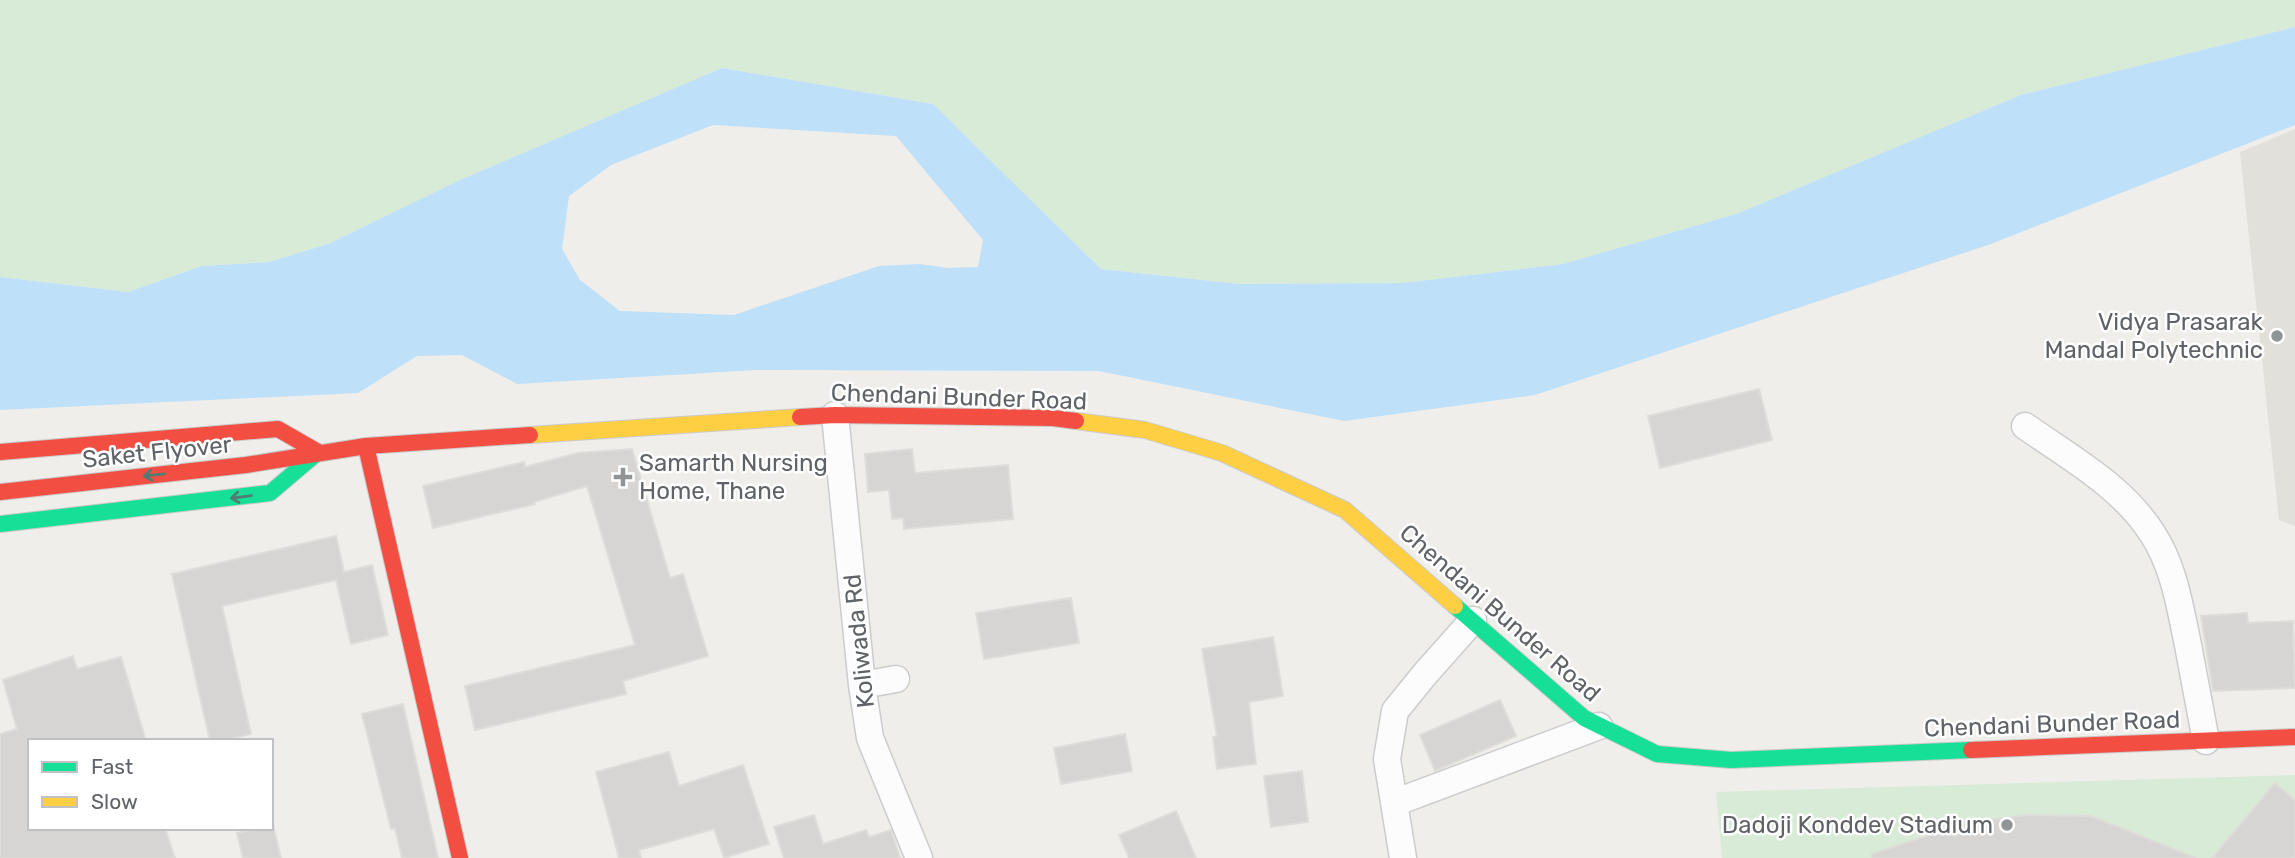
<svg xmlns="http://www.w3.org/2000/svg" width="2295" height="858" font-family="Rubik,sans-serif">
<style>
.education{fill:#e2e0da}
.green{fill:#d8ebd6}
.water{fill:#bfe0f9;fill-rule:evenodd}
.building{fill:#d6d5d3;stroke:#deddd9;stroke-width:2}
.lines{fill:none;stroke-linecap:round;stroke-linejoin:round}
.street-casing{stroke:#cbcccc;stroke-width:29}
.fast-casing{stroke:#cacacb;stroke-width:18}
.slow-casing{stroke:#cacacb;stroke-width:18}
.jam-casing{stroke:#cacacb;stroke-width:18}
.street{stroke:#fdfcfc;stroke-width:26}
.fast{stroke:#16e098;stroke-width:16}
.slow{stroke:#ffcf43;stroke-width:16}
.jam{stroke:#f24e42;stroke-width:16}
.oneway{stroke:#507c72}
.poi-dot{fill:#919496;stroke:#fff;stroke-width:2.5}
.labels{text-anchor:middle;stroke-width:5;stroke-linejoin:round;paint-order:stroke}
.poi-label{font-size:24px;fill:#5f6368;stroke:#fff;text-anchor:end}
.street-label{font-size:24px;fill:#5f6368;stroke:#fff}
</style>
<rect width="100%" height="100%" fill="#efeeea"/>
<!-- education -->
<path class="education" d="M 2295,129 L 2295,526 L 2279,520 L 2240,152 Z"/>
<!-- green -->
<path class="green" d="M 0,0 L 2295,0 L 2295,27 L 2021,95 L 1736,214 L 1563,264 L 1403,283 L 1239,284 L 1101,269 L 933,104 L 722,68 L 460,180 L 328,244 L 269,262 L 202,266 L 128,292 L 0,277 Z
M 2295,775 L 2295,858 L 1722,858 L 1716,792 Z"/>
<!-- water -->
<path class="water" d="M 2295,27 L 2295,125 L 1988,245 L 1535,395 L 1344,421 L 1099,371 L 757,370 L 517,384 L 462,355 L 417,356 L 358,393 L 0,410 L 0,277 L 128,292 L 202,266 L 269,262 L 328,244 L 460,180 L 722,68 L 933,104 L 1101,269 L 1239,284 L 1403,283 L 1563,264 L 1736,214 L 2021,95 ZM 713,125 L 896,136 L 983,240 L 978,267 L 948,268 L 920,264 L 879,266 L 734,315 L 620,311 L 580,280 L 562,249 L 569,196 L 611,165 Z"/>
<!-- building -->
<path class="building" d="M 1759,389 L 1772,440 L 1660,468 L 1648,416 Z
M 632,449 L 670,578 L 683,574 L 708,656 L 623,681 L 626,694 L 475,730 L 465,686 L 635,645 L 587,486 L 534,502 L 535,504 L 433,528 L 423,486 L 524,462 L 525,467 L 578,453 Z
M 912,449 L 915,473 L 1008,465 L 1013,519 L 904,529 L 903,518 L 892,519 L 889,490 L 868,492 L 865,454 Z
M 336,536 L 344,572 L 372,565 L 388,635 L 351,644 L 336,580 L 222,606 L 251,734 L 221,741 L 210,741 L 172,574 Z
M 1071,598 L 1079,643 L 984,659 L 976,613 Z
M 2247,613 L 2248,623 L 2293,621 L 2295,688 L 2213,691 L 2201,616 Z
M 1273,637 L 1283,696 L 1249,702 L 1256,764 L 1217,769 L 1213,737 L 1217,736 L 1202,649 Z
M 73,656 L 77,669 L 121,657 L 146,741 L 30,741 L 30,828 L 165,828 L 175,858 L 0,858 L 0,734 L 17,729 L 3,680 Z
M 1500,700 L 1516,736 L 1435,771 L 1420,735 Z
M 403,704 L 438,858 L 402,858 L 395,828 L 391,829 L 362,714 Z
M 1125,734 L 1132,771 L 1061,784 L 1054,748 Z
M 669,752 L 679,786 L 743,765 L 769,844 L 724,858 L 714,829 L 639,850 L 641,858 L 619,858 L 596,772 Z
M 1302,771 L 1308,822 L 1271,827 L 1264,776 Z
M 2275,783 L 2295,800 L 2295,858 L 2212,858 Z
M 1176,811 L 1196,858 L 1129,858 L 1119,835 Z
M 814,815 L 823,844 L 866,830 L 869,837 L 891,830 L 900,858 L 784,858 L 774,827 Z
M 2027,815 L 2091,816 L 2196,858 L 1872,858 L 1872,854 L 1964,823 Z
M 271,825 L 273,825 L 281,858 L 243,858 L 237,833 L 259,828 L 271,828 Z"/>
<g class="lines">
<!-- street casing -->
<g class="street-casing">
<path id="street" d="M 835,415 L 862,685 L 870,738 L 919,858
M 2025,426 C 2069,457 2122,486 2152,533 C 2174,566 2180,607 2188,645 C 2194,677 2200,709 2206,741
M 862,685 L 896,679
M 1394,803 L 1599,726
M 1403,858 L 1387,759 L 1395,711 L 1425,674 L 1473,620"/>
</g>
<!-- fast casing -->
<g class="fast-casing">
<path id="fast" d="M 0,524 L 270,493 L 317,453
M 1455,606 L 1584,718 L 1657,754 L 1731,760 L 1971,750"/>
</g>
<!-- slow casing -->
<g class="slow-casing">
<path id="slow" d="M 1076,421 L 1145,430 L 1222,453 L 1345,510 L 1455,606
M 530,435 L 800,417"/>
</g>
<!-- jam casing -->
<g class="jam-casing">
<path id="jam" d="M 800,417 L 835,415 L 1053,418 L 1076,421
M 366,446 L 460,858
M 0,452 L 278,429 L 318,452
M 0,492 L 246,465 L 366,446 L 530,435
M 1971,750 L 2295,737"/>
</g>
<!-- street -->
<use href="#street" class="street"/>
<!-- fast -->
<use href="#fast" class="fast"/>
<!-- slow -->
<use href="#slow" class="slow"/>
<!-- jam -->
<use href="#jam" class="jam"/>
</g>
<!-- one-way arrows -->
<defs><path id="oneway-shaft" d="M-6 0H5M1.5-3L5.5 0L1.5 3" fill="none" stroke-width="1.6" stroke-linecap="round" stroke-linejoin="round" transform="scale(1.75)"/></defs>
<g class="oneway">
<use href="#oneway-shaft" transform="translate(154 475) rotate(174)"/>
<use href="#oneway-shaft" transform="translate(241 497) rotate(173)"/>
</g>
<!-- markers -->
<g class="poi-dot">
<circle cx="2277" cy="336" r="7"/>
<path d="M619.5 466.5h7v7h7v7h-7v7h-7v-7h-7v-7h7z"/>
<circle cx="2007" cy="825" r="7"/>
</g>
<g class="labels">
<!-- poi labels -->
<g class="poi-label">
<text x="2263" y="330">Vidya Prasarak<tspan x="2263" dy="28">Mandal Polytechnic</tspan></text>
<text x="639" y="471" text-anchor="start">Samarth Nursing<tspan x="639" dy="28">Home, Thane</tspan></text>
<text x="1993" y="833">Dadoji Konddev Stadium</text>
</g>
<!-- street labels -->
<g class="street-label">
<text transform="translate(959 397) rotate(2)" y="8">Chendani Bunder Road</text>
<text transform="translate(157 452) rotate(-6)" y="8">Saket Flyover</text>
<text transform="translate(1500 613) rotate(41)" y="8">Chendani Bunder Road</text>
<text transform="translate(859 641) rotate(-96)" y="8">Koliwada Rd</text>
<text transform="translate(2052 724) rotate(-2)" y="8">Chendani Bunder Road</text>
</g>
</g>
<!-- legend -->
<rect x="28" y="739" width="245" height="91" fill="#ffffff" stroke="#bfc1c3" stroke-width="2"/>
<rect x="42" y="762" width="35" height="10" fill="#16e098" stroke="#bfc1c3" stroke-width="2"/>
<text x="91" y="774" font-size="21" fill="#5f6368">Fast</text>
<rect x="42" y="797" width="35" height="10" fill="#ffcf43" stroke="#bfc1c3" stroke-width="2"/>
<text x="91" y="809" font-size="21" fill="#5f6368">Slow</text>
</svg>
